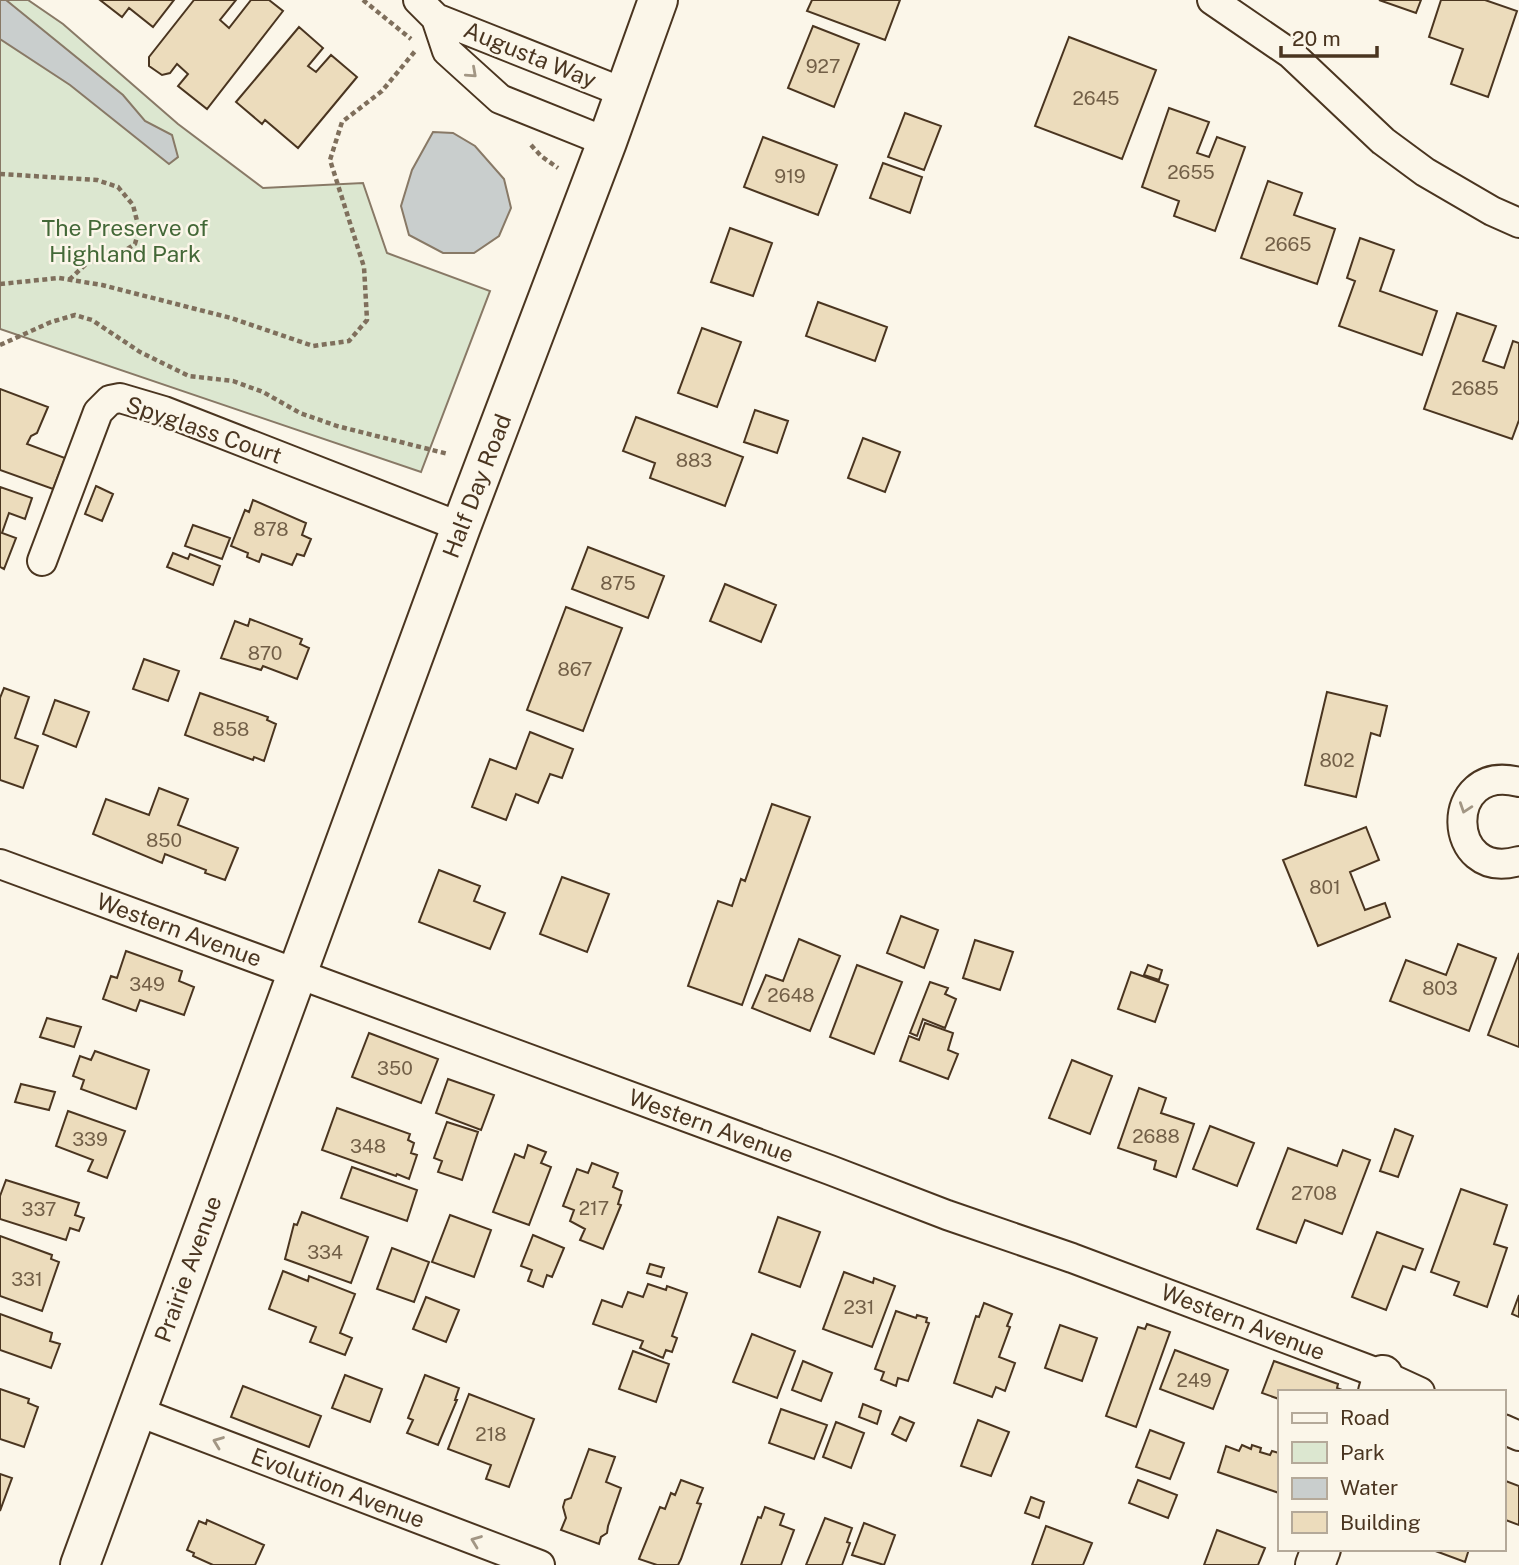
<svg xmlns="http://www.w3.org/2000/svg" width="1519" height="1565" font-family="'Public Sans',sans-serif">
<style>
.green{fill:#dce7d0;stroke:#887966;stroke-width:2}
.water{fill:#c9cecd;stroke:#887966;stroke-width:2}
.building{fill:#ecdcbc;stroke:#4a3520;stroke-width:2}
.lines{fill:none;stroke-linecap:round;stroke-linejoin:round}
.street-casing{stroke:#4a3520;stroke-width:32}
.secondary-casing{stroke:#4a3520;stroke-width:42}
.path{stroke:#7f6f5c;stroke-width:4.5;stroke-dasharray:5 3.5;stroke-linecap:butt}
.street{stroke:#fbf6e9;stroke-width:28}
.secondary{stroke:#fbf6e9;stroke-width:38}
.oneway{stroke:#a29684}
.labels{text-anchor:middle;stroke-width:5;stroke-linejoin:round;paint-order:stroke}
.number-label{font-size:19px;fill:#725f47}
.street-label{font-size:23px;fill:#4a3520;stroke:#fbf6e9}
.park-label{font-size:23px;fill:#436837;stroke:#fbf6e9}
</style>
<rect width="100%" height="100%" fill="#fbf6e9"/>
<!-- green -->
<path class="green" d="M 0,0 L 28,0 L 63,24 L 178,124 L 263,188 L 363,183 L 387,253 L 490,291 L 421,472 L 0,329 Z"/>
<!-- water -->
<path class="water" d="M 0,0 L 6,0 L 123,95 L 145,121 L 172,135 L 178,157 L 169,164 L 70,85 L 0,39 Z
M 433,132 L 453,133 L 475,146 L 504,179 L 511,208 L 499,236 L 474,253 L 443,253 L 409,235 L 401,206 L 412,170 Z"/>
<!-- building -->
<path class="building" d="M 100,0 L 174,0 L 153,27 L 129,8 L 122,17 Z
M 194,0 L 236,0 L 220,20 L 229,28 L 251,0 L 269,0 L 283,11 L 207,109 L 178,86 L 188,74 L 177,64 L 170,73 L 162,75 L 149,66 L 149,57 Z
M 812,0 L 900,0 L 885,40 L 807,11 Z
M 1379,0 L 1421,0 L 1416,13 Z
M 1441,0 L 1485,0 L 1517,11 L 1488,97 L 1451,84 L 1463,49 L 1429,37 Z
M 813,26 L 859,44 L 834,107 L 788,88 Z
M 299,27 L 323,48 L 308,66 L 316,72 L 331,55 L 357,77 L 298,148 L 265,120 L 262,124 L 236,102 Z
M 1069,37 L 1156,70 L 1122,159 L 1035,126 Z
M 1169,108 L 1209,122 L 1197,153 L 1209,157 L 1217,137 L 1245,147 L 1215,231 L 1174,216 L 1179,201 L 1142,187 Z
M 905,113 L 941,126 L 924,170 L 888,157 Z
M 763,137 L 837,165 L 818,215 L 744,187 Z
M 883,163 L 922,177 L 910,213 L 870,198 Z
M 1268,181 L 1302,193 L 1294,215 L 1335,229 L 1317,284 L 1241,258 Z
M 730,228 L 772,243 L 753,296 L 711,282 Z
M 1360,238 L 1394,250 L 1380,291 L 1437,311 L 1422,355 L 1339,326 L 1355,281 L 1347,278 Z
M 818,302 L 887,327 L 875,361 L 806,336 Z
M 1457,313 L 1496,326 L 1483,361 L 1504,368 L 1513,341 L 1519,343 L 1519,420 L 1512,439 L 1424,409 Z
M 702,328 L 741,342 L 717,407 L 678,393 Z
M 0,389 L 48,407 L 37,433 L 31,436 L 27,444 L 65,458 L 53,489 L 0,470 Z
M 755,410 L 788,421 L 777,453 L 744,442 Z
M 636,417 L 743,457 L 725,506 L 650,478 L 655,463 L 623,451 Z
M 863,438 L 900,452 L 885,492 L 848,478 Z
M 96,486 L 113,494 L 102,521 L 85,514 Z
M 0,487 L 32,498 L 25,519 L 9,513 L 2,533 L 16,538 L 4,569 L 0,567 Z
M 253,500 L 306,523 L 302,535 L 311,539 L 304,556 L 297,554 L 292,565 L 262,554 L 259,562 L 247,557 L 248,553 L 231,546 L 245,510 L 249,512 Z
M 193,525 L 230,538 L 222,559 L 185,546 Z
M 588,547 L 664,576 L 648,618 L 572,589 Z
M 173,553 L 188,559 L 190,554 L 220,566 L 213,585 L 167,567 Z
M 725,584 L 776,605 L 761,642 L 710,621 Z
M 566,607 L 622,628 L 583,731 L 527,710 Z
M 250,619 L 302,639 L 300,644 L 309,648 L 297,679 L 263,666 L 261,670 L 221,658 L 235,621 L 248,626 Z
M 144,659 L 179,671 L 168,701 L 133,689 Z
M 4,688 L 29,697 L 15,738 L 38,746 L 23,788 L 0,780 L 0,698 Z
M 1327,692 L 1387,706 L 1380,736 L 1371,733 L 1356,797 L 1305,785 Z
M 200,693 L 268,717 L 267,720 L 276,724 L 264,761 L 254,757 L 253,760 L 185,735 Z
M 55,700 L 89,712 L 76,747 L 43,734 Z
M 530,732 L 573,749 L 562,778 L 550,774 L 538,803 L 516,794 L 506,820 L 472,807 L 490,759 L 516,769 Z
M 159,788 L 188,799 L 178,825 L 238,848 L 225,880 L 205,873 L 206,870 L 165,854 L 162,863 L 93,834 L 106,799 L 149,815 Z
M 772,804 L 810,817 L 742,1005 L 688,986 L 718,901 L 732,906 L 741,879 L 745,881 Z
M 1366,827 L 1379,860 L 1350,872 L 1365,910 L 1385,903 L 1390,917 L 1318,946 L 1283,860 Z
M 439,870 L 480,886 L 474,901 L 505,913 L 490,949 L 419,922 Z
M 562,877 L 609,894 L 587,952 L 540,934 Z
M 901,916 L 938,930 L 924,968 L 887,953 Z
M 799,939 L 840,956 L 810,1031 L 752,1008 L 766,975 L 783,981 Z
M 975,940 L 1013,952 L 1000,990 L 963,978 Z
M 1458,944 L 1496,958 L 1469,1031 L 1390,1001 L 1406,960 L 1446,975 Z
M 126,951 L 182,971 L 179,981 L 194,987 L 184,1015 L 140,1000 L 136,1011 L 103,999 L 111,976 L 117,978 Z
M 1519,953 L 1519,1047 L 1488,1035 Z
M 857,965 L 902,982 L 874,1054 L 830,1037 Z
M 1148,965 L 1162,970 L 1159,980 L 1144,975 Z
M 1131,972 L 1168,985 L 1155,1022 L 1118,1009 Z
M 930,982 L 948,988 L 945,994 L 956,999 L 945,1028 L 923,1019 L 917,1036 L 910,1033 Z
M 47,1018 L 81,1027 L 74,1047 L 40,1037 Z
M 925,1023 L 953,1033 L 948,1050 L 958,1054 L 948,1079 L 900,1061 L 909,1036 L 919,1040 Z
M 369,1033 L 438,1059 L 421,1103 L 352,1077 Z
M 95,1051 L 149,1070 L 136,1109 L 81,1089 L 84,1080 L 73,1076 L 80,1056 L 91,1060 Z
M 1072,1060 L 1112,1076 L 1090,1134 L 1049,1118 Z
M 448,1079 L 494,1095 L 481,1130 L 436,1113 Z
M 21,1084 L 55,1092 L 49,1110 L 15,1102 Z
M 1139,1088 L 1166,1098 L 1161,1113 L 1194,1124 L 1176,1177 L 1154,1169 L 1156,1161 L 1118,1148 Z
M 337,1108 L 410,1134 L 408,1140 L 414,1143 L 411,1153 L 417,1155 L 409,1179 L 397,1174 L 396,1176 L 322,1150 Z
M 68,1111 L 125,1131 L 107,1178 L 88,1171 L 93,1160 L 56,1146 Z
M 447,1122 L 478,1132 L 462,1180 L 438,1172 L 442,1161 L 434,1158 Z
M 1210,1126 L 1254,1143 L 1237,1186 L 1193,1169 Z
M 1395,1129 L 1413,1136 L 1398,1177 L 1380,1171 Z
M 528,1145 L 546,1152 L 541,1163 L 551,1167 L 529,1225 L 493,1212 L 515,1154 L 524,1158 Z
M 1288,1148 L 1337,1166 L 1343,1150 L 1370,1160 L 1342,1234 L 1305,1220 L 1296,1243 L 1257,1229 Z
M 592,1163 L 618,1173 L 613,1187 L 622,1191 L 618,1204 L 621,1205 L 603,1249 L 580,1240 L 585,1229 L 570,1221 L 574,1210 L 563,1206 L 577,1169 L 588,1173 Z
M 352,1167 L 417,1190 L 407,1221 L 341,1198 Z
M 6,1180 L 79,1203 L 75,1215 L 84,1218 L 79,1231 L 70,1228 L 66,1240 L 0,1219 L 0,1196 Z
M 1461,1189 L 1507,1205 L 1494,1244 L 1507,1248 L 1487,1307 L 1454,1295 L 1459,1282 L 1431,1272 Z
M 302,1212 L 368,1237 L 351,1283 L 285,1259 L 294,1224 L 297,1225 Z
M 450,1215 L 491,1230 L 474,1277 L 432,1262 Z
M 778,1217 L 820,1232 L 800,1287 L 759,1272 Z
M 1377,1232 L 1423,1249 L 1415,1270 L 1403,1266 L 1386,1310 L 1352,1297 Z
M 533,1235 L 564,1248 L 552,1277 L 547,1275 L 543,1287 L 528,1281 L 532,1270 L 521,1266 Z
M 0,1236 L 52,1255 L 51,1259 L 59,1262 L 42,1311 L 0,1296 Z
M 392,1248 L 429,1262 L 414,1302 L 377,1289 Z
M 650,1264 L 664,1268 L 661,1277 L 647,1273 Z
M 283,1271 L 308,1281 L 309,1276 L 355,1294 L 340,1333 L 352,1338 L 345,1355 L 310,1342 L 316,1327 L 269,1309 Z
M 844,1272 L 873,1283 L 874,1278 L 895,1286 L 872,1347 L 823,1329 Z
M 648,1284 L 666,1290 L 667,1286 L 687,1293 L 672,1336 L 677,1338 L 672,1352 L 666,1350 L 663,1358 L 640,1348 L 643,1341 L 593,1324 L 602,1300 L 622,1307 L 628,1292 L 643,1297 Z
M 1519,1295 L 1519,1317 L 1512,1314 Z
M 426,1297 L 459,1310 L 446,1342 L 413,1329 Z
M 984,1303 L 1012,1314 L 1007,1326 L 1010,1327 L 999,1357 L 1015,1363 L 1005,1391 L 996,1387 L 992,1397 L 954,1383 L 976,1316 L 979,1317 Z
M 896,1311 L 916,1318 L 917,1315 L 927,1318 L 926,1322 L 929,1323 L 908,1381 L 898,1378 L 896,1386 L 881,1380 L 884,1372 L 875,1369 Z
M 0,1314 L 52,1333 L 50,1341 L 60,1344 L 51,1368 L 0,1350 Z
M 1147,1324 L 1170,1332 L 1136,1427 L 1106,1416 L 1138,1327 L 1145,1329 Z
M 1060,1325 L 1097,1338 L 1082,1381 L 1045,1368 Z
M 752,1334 L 795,1351 L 777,1398 L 733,1382 Z
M 1175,1350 L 1228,1370 L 1213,1409 L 1160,1389 Z
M 633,1351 L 669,1364 L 656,1402 L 619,1389 Z
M 803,1361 L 832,1373 L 821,1401 L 792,1390 Z
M 1274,1361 L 1338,1384 L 1337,1388 L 1342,1390 L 1342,1392 L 1279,1392 L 1279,1399 L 1262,1393 Z
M 345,1375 L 382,1389 L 370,1422 L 332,1408 Z
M 425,1375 L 459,1388 L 455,1400 L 457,1400 L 438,1445 L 407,1433 L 413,1420 L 408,1418 Z
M 243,1386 L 321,1416 L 309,1447 L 231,1417 Z
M 0,1389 L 29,1399 L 28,1403 L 38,1407 L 24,1447 L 0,1439 Z
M 469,1394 L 534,1419 L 509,1487 L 486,1479 L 491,1465 L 448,1449 Z
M 863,1404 L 881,1411 L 877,1424 L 859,1417 Z
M 781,1409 L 827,1425 L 814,1459 L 769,1443 Z
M 900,1417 L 914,1423 L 906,1441 L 892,1434 Z
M 978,1420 L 1009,1432 L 991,1476 L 961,1466 Z
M 836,1422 L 864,1433 L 851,1468 L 823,1457 Z
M 1150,1430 L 1184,1443 L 1170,1479 L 1136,1467 Z
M 1242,1445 L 1251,1449 L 1252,1445 L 1261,1448 L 1260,1452 L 1270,1455 L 1272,1451 L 1279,1453 L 1279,1493 L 1218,1472 L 1226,1446 L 1239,1451 Z
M 589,1449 L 615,1457 L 606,1482 L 621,1488 L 608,1526 L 607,1533 L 601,1537 L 599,1544 L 561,1530 L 566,1518 L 563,1507 L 565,1500 L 571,1498 Z
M 0,1474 L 12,1478 L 0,1511 Z
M 681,1480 L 703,1488 L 697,1503 L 701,1504 L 681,1559 L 678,1565 L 657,1565 L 639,1559 L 660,1507 L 665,1509 L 671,1493 L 675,1495 Z
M 1138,1480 L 1177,1495 L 1168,1518 L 1129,1503 Z
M 1503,1480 L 1519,1486 L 1519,1525 L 1503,1519 Z
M 1031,1497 L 1044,1502 L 1039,1518 L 1025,1513 Z
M 765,1507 L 784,1514 L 780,1525 L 794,1530 L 781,1565 L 741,1565 L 758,1517 L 761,1518 Z
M 825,1518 L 852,1528 L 847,1542 L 850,1543 L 842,1565 L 806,1565 Z
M 207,1520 L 264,1545 L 255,1565 L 213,1565 L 193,1556 L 194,1553 L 187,1550 L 199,1521 L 206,1524 Z
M 864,1523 L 895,1535 L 884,1565 L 852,1555 Z
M 1046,1526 L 1092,1543 L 1083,1565 L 1032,1565 Z
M 1217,1530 L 1265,1548 L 1258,1565 L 1204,1565 Z
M 1430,1549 L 1469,1549 L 1465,1562 Z"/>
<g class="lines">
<!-- street casing -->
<g class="street-casing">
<path id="street" d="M 418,0 L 436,18 L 625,93
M 1212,0 L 1291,54 L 1383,141 L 1425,172 L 1492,211 L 1519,223
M 436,18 L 447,51 L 500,99 L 607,142
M 42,561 L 98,412 L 110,400 L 120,398 L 164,411 L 461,527
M 1519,782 C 1442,762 1445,883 1519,861
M 0,864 L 830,1170 L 947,1215 L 1072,1258 L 1383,1375 L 1420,1392
M 136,1411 L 540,1565
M 1503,1429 L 1519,1436"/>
</g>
<!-- secondary casing -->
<g class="secondary-casing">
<path id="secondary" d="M 1378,1392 L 1383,1375
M 80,1565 L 461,527 L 607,142 L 658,0
M 1315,1565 L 1321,1549"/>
</g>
<!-- path -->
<path class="path" d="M 363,0 L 411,39
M 531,145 L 541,156 L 558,168
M 0,174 L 97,180 L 118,187 L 133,205 L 139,229 L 135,244 L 117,256 L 88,262 L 69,280
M 0,284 L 59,278 L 102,285 L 231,318 L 313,346 L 349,341 L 367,320 L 364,267 L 330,160 L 342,122 L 382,91 L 416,50
M 0,345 L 51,322 L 75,315 L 92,320 L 140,352 L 189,376 L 233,381 L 263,392 L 300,413 L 337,426 L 448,454"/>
<!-- street -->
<use href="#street" class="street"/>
<!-- secondary -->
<use href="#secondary" class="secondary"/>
</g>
<!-- one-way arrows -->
<defs><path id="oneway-chevron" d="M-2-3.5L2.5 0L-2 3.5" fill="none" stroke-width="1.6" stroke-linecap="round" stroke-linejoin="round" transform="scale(1.75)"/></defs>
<g class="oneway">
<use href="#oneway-chevron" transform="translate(472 73) rotate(42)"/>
<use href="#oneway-chevron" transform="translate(1465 808) rotate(109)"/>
<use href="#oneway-chevron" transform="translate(218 1442) rotate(-159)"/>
<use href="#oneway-chevron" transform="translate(476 1541) rotate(-159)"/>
</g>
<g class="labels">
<!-- number labels -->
<g class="number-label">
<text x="823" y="73">927</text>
<text x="1096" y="105">2645</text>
<text x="1191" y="179">2655</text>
<text x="790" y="183">919</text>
<text x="1288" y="251">2665</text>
<text x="1475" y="395">2685</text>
<text x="694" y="467">883</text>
<text x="271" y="536">878</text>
<text x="618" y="590">875</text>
<text x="265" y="660">870</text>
<text x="575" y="676">867</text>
<text x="231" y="736">858</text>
<text x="1337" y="767">802</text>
<text x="164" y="847">850</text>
<text x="1325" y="894">801</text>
<text x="147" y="991">349</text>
<text x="1440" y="995">803</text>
<text x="791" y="1002">2648</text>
<text x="395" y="1075">350</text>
<text x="1156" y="1143">2688</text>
<text x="90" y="1146">339</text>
<text x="368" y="1153">348</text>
<text x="1314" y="1200">2708</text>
<text x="594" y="1215">217</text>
<text x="39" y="1216">337</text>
<text x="325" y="1259">334</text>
<text x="27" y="1286">331</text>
<text x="859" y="1314">231</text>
<text x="1194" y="1387">249</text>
<text x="491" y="1441">218</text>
</g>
<!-- street labels -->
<g class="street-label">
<text transform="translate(530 55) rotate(22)" y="8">Augusta Way</text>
<text transform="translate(204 430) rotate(19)" y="8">Spyglass Court</text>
<text transform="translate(477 486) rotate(-69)" y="8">Half Day Road</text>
<text transform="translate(179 930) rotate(20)" y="8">Western Avenue</text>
<text transform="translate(711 1126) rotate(20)" y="8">Western Avenue</text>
<text transform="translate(188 1269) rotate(-70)" y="8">Prairie Avenue</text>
<text transform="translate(1243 1322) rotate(21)" y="8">Western Avenue</text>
<text transform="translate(338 1488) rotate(21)" y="8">Evolution Avenue</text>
</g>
<!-- park labels -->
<g class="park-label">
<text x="125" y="236">The Preserve of<tspan x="125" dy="26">Highland Park</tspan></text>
</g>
</g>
<!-- legend -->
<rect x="1278" y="1390" width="228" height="161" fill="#fbf6e9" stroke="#b4a999" stroke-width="2"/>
<rect x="1292" y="1413" width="35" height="10" fill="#fbf6e9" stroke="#b4a999" stroke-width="2"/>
<text x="1340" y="1425" font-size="21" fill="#4a3520">Road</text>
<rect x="1292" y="1442" width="35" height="21" fill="#dce7d0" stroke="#b4a999" stroke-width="2"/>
<text x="1340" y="1460" font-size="21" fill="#4a3520">Park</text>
<rect x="1292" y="1478" width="35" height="21" fill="#c9cecd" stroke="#b4a999" stroke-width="2"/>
<text x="1340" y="1495" font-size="21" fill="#4a3520">Water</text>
<rect x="1292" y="1512" width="35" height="21" fill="#ecdcbc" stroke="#b4a999" stroke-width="2"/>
<text x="1340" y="1530" font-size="21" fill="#4a3520">Building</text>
<!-- scale -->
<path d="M1281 46v10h96v-10" fill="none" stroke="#4a3520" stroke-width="3.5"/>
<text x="1292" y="46" font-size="21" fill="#4a3520" stroke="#fbf6e9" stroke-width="5" paint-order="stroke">20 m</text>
</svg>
